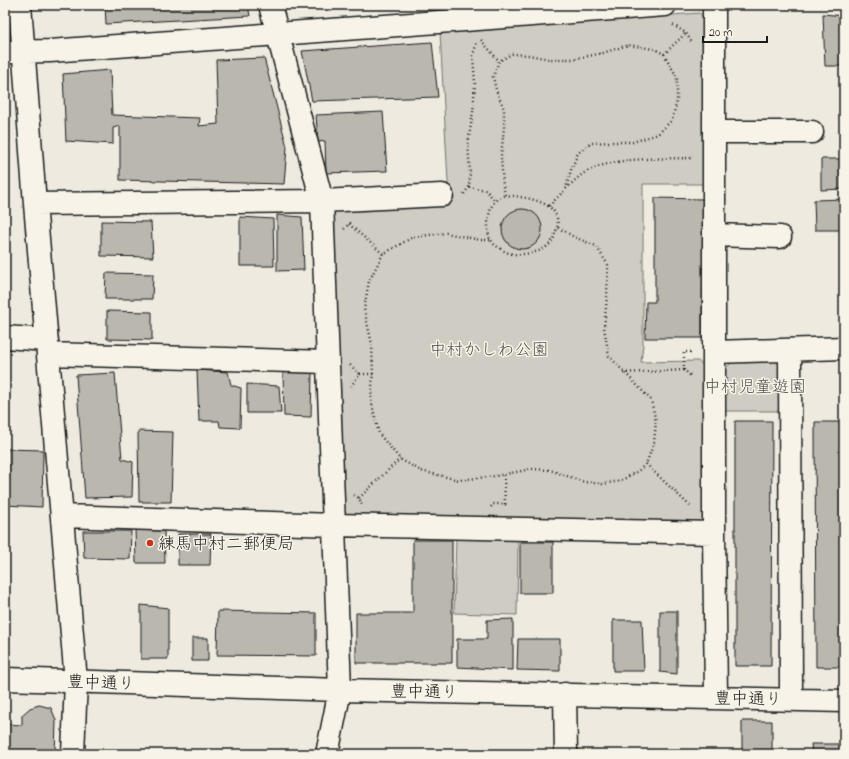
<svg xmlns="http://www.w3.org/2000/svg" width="849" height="759" font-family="'Indie Flower','Klee One',sans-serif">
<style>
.park{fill:#cfccc3;stroke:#767470}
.building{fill:#bab7af;stroke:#1c1c1c}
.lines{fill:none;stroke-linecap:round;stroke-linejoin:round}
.minor-casing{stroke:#1c1c1c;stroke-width:25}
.path{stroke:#1c1c1c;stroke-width:2.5;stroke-dasharray:1 3;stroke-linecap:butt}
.minor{stroke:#f7f3e8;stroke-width:22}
.poi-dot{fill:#c8321e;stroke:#f7f3e8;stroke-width:1.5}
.labels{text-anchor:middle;stroke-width:3;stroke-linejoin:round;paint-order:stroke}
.park-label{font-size:17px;fill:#52514e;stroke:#f7f3e8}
.poi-label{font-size:17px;fill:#1c1c1c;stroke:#f7f3e8;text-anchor:start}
.street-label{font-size:17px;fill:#1c1c1c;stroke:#f7f3e8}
</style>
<rect width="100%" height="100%" fill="#eeeae0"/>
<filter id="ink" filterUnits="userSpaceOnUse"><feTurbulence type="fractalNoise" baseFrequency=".025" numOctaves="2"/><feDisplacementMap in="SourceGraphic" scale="8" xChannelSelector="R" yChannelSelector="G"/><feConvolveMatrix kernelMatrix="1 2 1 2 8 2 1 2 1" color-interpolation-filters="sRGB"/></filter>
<g filter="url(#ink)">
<!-- park -->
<path class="park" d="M 699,13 L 705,18 L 705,184 L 643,184 L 643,344 L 641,362 L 698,361 L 706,368 L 708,518 L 699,524 L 349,517 L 342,509 L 330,218 L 336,210 L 449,201 L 440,32 Z
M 779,360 L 784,411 L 725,411 L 725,369 L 733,361 Z
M 456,537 L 518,539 L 517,615 L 454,613 Z"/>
<!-- building -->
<path class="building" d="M 105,5 L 248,5 L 250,16 L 106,24 Z
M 823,14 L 844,16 L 844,66 L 825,66 Z
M 432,42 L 438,97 L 312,101 L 302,51 Z
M 264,58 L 287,147 L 284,184 L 120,180 L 120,126 L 113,128 L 113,144 L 66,141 L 63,74 L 110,70 L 112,115 L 200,118 L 199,126 L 218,124 L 216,60 Z
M 383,112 L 387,171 L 326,173 L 325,141 L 318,142 L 316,115 Z
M 821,159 L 844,159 L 844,189 L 821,190 Z
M 655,198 L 703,199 L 702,338 L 645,338 L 646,302 L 655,302 Z
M 844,199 L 844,230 L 815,230 L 814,200 Z
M502 229a20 20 0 1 1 40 0a20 20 0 1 1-40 0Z
M 277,215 L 302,217 L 304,270 L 277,271 Z
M 240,217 L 273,219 L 274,266 L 240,266 Z
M 101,221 L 151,222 L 153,257 L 101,256 Z
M 106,273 L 153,274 L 152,299 L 105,299 Z
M 107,311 L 152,312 L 152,340 L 107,339 Z
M 197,370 L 228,372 L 231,385 L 241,388 L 240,428 L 220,427 L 219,421 L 199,421 Z
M 283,372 L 312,373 L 311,417 L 284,416 Z
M 115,373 L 122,459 L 133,462 L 132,497 L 85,498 L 76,375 Z
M 247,384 L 279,386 L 281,413 L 247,413 Z
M 735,421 L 772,421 L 771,666 L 735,666 Z
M 815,422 L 844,422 L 844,667 L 816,667 Z
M 138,431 L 173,432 L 171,502 L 139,502 Z
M 5,449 L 43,450 L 42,507 L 5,505 Z
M 135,530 L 164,531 L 165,563 L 136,563 Z
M 83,531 L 131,531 L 130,559 L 84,558 Z
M 178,534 L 211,534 L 210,565 L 178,565 Z
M 413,540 L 452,540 L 452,663 L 356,663 L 356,613 L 413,613 Z
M 520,542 L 553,542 L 553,593 L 520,593 Z
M 141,605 L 168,608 L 168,659 L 141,659 Z
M 218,611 L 316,613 L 316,656 L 217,655 Z
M 660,611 L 677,611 L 677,674 L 660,672 Z
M 513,619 L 513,670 L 457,667 L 457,639 L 487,639 L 487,620 Z
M 613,620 L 642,620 L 644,671 L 613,671 Z
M 192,638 L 208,638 L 208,661 L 192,661 Z
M 518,639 L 560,639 L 560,671 L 517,670 Z
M 39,705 L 51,708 L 56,720 L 55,754 L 5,754 L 5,724 L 22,725 L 22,715 L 30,708 Z
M 742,721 L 772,721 L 772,754 L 742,754 Z
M 811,744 L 844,744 L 844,754 L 812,754 Z"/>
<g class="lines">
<!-- minor casing -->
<g class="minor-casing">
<path id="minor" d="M 20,5 L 35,204 L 76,681 L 73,754
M 270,5 L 322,201 L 340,690 L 327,754
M 714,5 L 714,533 L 716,697
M 5,52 L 50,51 L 665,5
M 714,132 L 812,132
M 35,204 L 322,201 L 442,195
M 714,235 L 780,237
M 5,337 L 47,340
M 790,350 L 791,699
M 715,352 L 844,348
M 48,354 L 327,362
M 63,516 L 334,525 L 714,533
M 5,679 L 340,690 L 844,701
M 565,694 L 566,754"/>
</g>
<!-- path -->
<path class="path" d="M 673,25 L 686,33 L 691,41
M 481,40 L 499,61
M 664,54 L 686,33
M 469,187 L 486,190 L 495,201
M 464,194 L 469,187 L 470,173 L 468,143 L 473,112 L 475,83 L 473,56 L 477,41
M 505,195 L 503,186 L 501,156 L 504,128 L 504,109 L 496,90 L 493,77 L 499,61 L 512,54 L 529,55 L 549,59 L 573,59 L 603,53 L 628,45 L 654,49 L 664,54 L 677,77 L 677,101 L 672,120 L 658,134 L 633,142 L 608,142 L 591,143 L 578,153 L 571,170 L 566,188
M 505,195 C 524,197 566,201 556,231 C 553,240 553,242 545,248 C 537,253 522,255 512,254 C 506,253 499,248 494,244 C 494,243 490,240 490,239 C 486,230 488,209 495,201 C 497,199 502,197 505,195 Z
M 549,206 C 559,196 569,185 580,176 C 605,156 660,159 691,158 L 693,156
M 349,224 L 383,254
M 344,229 L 352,221
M 490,240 L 480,240 L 446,233 L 413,237 L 383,254 L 369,281 L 364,309 L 372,344 L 373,374 L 371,400 L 379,434 L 400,459 L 421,471 L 459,480 L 496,476 L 531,469 L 550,470 L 584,482 L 602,484 L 620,481 L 638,471 L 646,464 L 654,443 L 656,422 L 651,400 L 609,356 L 604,328 L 607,297 L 608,265 L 596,246 L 574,237 L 557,227
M 350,365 L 360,374 L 351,386
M 684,370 L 684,352 L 692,352
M 623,373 L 684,370 L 692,377
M 360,374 L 373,374
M 646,464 L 692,508
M 504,475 L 505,504
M 354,495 L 359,498 L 362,505
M 359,498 L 400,459
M 491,507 L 493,504 L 505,504 L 507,506"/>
<!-- minor -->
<use href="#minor" class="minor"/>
</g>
</g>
<!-- markers -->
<circle class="poi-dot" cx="150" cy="543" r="4"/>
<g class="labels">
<!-- park labels -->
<g class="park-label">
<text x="489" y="355">中村かしわ公園</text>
<text x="755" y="392">中村児童遊園</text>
</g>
<!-- poi labels -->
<g class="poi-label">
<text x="158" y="549">練馬中村二郵便局</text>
</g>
<!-- street labels -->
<g class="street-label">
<text transform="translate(101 682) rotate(2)" y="6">豊中通り</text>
<text transform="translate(424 691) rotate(1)" y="6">豊中通り</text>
<text transform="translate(748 698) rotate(1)" y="6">豊中通り</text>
</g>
</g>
<!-- margin -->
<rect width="849" height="759" fill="none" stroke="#f7f3e8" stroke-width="20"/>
<rect x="10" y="10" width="829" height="739" fill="none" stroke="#1c1c1c" stroke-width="1.5" filter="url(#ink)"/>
<!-- scale -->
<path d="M703 36v6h64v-6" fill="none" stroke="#1c1c1c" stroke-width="2"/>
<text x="709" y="36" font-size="12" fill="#1c1c1c" stroke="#f7f3e8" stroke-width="3" paint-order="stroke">20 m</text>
</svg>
